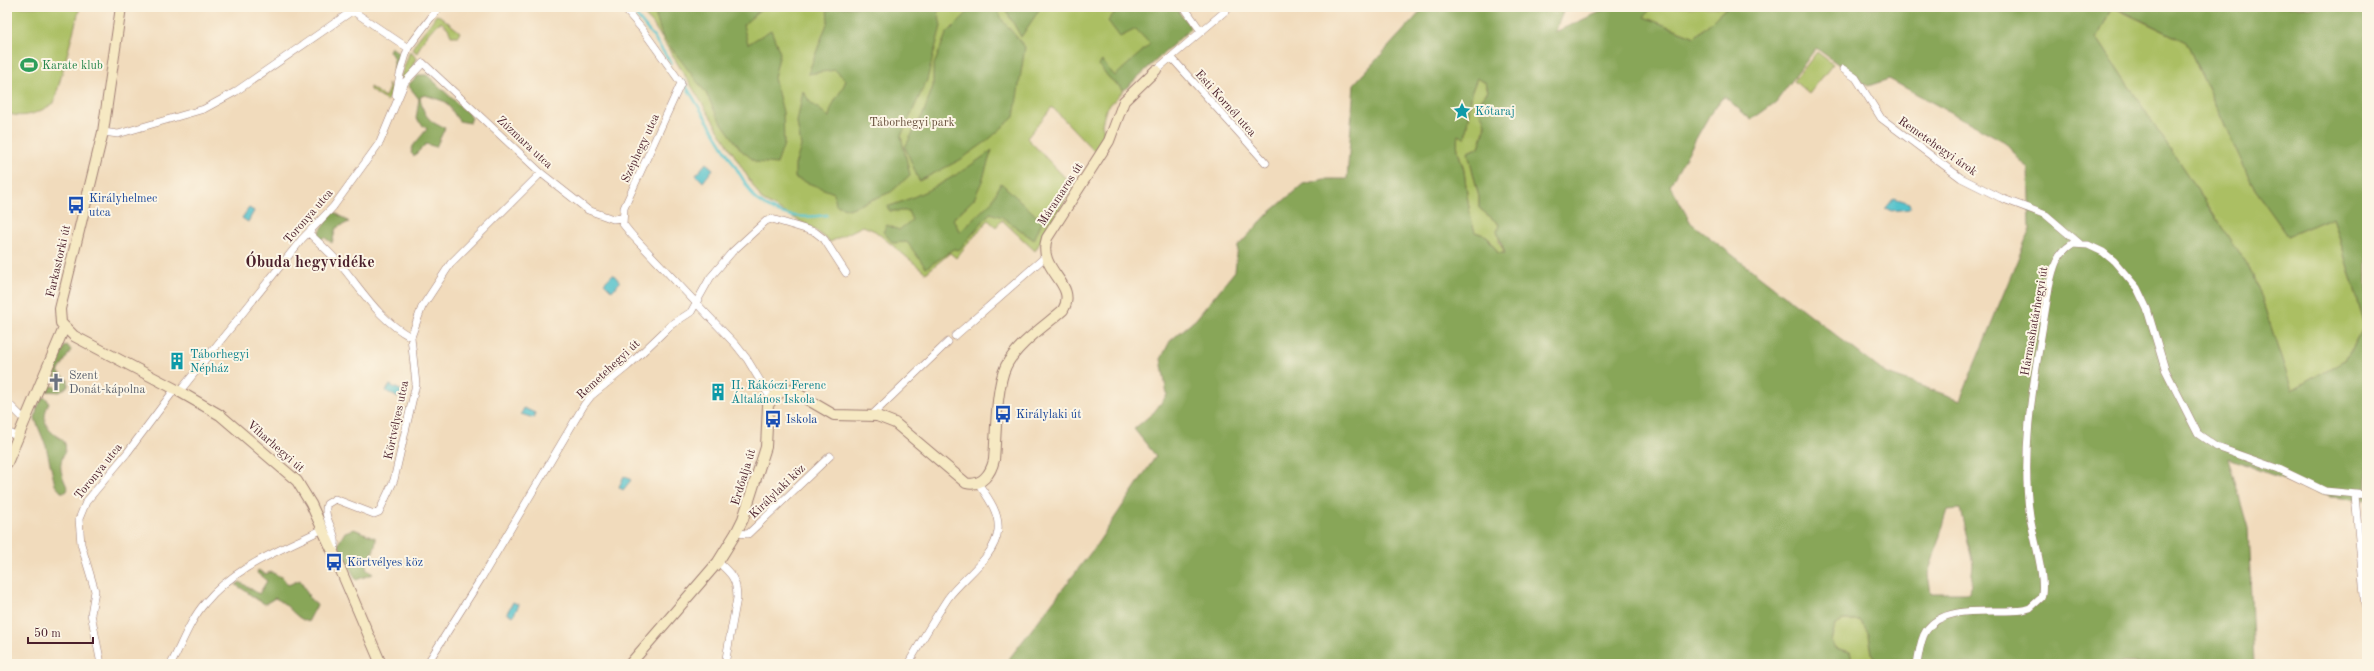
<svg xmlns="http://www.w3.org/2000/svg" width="2374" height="671" font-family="'Old Standard TT',serif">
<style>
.green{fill:#abbf63;stroke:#7a6f47}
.forest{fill:#88a659;stroke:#696242;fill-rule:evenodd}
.water{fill:#56c3cc;stroke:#50717c}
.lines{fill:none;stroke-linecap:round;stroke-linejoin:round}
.stream{stroke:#56c3cc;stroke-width:2.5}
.street-casing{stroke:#9e7d74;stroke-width:8}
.secondary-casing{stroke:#9e7d74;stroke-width:12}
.street{stroke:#fff;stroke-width:7}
.secondary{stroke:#f6e9c3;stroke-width:10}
.labels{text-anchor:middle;stroke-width:4;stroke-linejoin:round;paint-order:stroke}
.leisure-label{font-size:12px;fill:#27864d;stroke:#fcf5e5;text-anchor:start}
.street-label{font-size:12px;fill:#4a1f2b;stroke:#fcf5e5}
.culture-label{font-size:12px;fill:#0d838f;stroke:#fcf5e5;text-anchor:start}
.park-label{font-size:12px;fill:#674f3c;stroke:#fcf5e5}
.transit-label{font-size:12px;fill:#164399;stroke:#fcf5e5;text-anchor:start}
.worship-label{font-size:12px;fill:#5b616d;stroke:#fcf5e5;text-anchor:start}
.district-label{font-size:16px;font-weight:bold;fill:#4a1f2b;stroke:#fcf5e5}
</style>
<rect width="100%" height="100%" fill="#fcf5e5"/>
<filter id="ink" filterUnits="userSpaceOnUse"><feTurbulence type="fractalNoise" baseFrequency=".025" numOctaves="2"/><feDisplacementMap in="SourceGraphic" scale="8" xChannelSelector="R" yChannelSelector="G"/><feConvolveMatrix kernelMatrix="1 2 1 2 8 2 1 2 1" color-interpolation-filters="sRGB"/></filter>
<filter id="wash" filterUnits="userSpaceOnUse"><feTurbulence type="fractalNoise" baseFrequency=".012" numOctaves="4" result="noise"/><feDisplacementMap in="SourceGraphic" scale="16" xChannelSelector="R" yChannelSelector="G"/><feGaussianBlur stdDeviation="0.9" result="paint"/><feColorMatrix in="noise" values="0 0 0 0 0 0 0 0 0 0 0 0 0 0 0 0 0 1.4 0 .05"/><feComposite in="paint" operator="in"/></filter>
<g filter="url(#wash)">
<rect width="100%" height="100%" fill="#f1dbbc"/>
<!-- green -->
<path class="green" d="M 7,7 L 80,7 L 54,103 C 40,112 24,120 7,113 Z
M 637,7 L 1175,7 L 1124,90 L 1106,109 L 1102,124 L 1105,135 L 1094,151 L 1052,107 L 1027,138 L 1073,186 L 1035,251 L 1002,220 L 996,227 L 988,220 L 956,258 L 950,253 L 926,273 L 875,231 L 863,226 L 830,242 L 814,229 L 762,200 L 653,24 Z
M 1652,7 L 1727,7 L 1695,37 L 1643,17 Z
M 2112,7 L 2186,42 L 2255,190 L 2288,236 L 2333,217 L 2365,325 L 2346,359 L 2292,390 L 2254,276 L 2097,38 Z
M 436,15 L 440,16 L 460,32 L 458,36 L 451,36 L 448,28 L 441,22 C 431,27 421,43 417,53 L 412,49 C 418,37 429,27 436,15 Z
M 410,51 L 416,58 L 409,75 L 403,83 L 401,76 Z
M 1817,52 L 1833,64 L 1809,94 L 1794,81 Z
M 1477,78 L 1486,83 L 1488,91 L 1481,100 C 1486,120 1486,127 1479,147 L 1468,152 L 1479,197 L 1479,208 L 1499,224 L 1499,242 L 1505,253 L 1498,253 L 1487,236 L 1475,232 C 1468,212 1467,191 1464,171 C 1461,157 1455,148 1458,135 L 1465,138 L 1472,91 Z
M 388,83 L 392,89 L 387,101 L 370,90 L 370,87 L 385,97 L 389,88 Z
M 1843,620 L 1860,620 L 1869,635 L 1872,653 L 1878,664 L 1853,664 L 1850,652 L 1835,648 L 1831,641 L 1835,625 Z"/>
<!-- forest -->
<path class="forest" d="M 653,7 L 764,7 L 743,25 L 748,44 L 771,30 L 780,53 L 774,78 L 783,112 L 784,144 L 777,164 L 756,162 L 741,150 L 717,116 L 706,93 L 662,36 Z
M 827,7 L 937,7 L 941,26 L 927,80 L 901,136 L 910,175 L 891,192 L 849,209 L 836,205 L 834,193 L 795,178 L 795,165 L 801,146 L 797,122 L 803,91 L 810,102 L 829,117 C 832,100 840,96 846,80 L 835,70 L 808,74 L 828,21 Z
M 973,7 L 996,7 L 1003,21 L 1025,47 L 1014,117 L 987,141 L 960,160 L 919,181 L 905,147 L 924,112 L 933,86 L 933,67 L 946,34 Z
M 1004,7 L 1041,7 L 1021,37 Z
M 1119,7 L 1175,7 L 1191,28 L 1124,90 L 1109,78 L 1099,65 L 1102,61 L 1115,76 L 1150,44 L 1136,29 L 1120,37 L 1108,21 Z
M 1425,7 L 1565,7 L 1555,32 L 1611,7 L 1652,7 L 1644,17 L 1695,37 L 1727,7 L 2112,7 L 2097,38 L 2254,276 L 2292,390 L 2346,359 L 2365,325 L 2333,217 L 2288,236 L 2255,190 L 2186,42 L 2114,7 L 2367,7 L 2367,500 L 2330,497 L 2228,458 L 2248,528 L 2254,664 L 1878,664 L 1872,653 L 1869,635 L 1860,620 L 1843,620 L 1835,625 L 1831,641 L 1835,648 L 1850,652 L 1853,664 L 1005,664 L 1095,547 L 1156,456 L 1134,429 L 1154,412 L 1167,395 L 1161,359 L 1170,341 L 1196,319 L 1235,271 L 1238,246 L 1268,214 L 1303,184 L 1324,179 L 1347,179 L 1354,84 ZM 1816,48 L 1868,86 L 1889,79 L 2005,142 L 2028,169 L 2030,229 L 1960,400 L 1885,373 L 1691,223 L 1670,185 L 1710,114 L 1724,96 L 1751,120 L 1776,102 ZM 1477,78 L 1486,83 L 1488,91 L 1481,100 L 1478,109 C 1489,126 1485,129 1479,147 L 1468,152 L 1479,197 L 1479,208 L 1499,224 L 1497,232 L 1505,253 L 1498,253 L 1487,236 L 1475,232 C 1468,212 1467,191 1464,171 C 1461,158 1455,149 1458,135 L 1465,138 L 1472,91 ZM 1960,509 L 1973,564 L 1970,593 L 1931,593 L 1928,574 L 1948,510 Z
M 391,47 L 402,55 L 396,76 L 393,75 C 395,65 395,58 389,51 Z
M 419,75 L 427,75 L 472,117 L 470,123 L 459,121 L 446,102 L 425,95 L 420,97 C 423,114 428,122 445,128 L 436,147 L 426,144 L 414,156 L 411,153 L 413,146 L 427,129 L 416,119 L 419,99 L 408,85 Z
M 992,150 L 982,181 L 974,199 L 953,219 L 960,232 L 992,201 L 1001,183 L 1042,221 L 1034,240 L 1002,217 L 990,213 L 959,250 L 954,249 L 926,268 L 907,242 L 893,243 L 883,232 L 887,225 L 899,230 L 912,220 L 908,211 L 890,211 L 887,207 C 924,195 961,174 992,150 Z
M 333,211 L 349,222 L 336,228 L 332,243 L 324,237 L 321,240 L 317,236 Z
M 67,345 L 71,350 L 58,372 L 68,380 L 68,386 L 60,392 L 45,391 L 45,386 L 47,384 L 58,388 L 62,383 L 50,373 L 65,346 Z
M 43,397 L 47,399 L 49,403 C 43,414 43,426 54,434 C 58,438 63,438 65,444 C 67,450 63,454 62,459 C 58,469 64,480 68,489 L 66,492 L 61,492 L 55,485 L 46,446 L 35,419 L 37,408 Z
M 354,529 L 376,538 C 376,554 367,555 366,569 L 373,574 L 356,580 L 338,544 L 345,532 Z
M 258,570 L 265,574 L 271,572 L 283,578 L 288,585 L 300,580 L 311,600 L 317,605 L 308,622 C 293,617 290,605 275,598 L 265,604 C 254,599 247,591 236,585 L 240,582 L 259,594 L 267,581 L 257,573 Z"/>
<!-- water -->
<path class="water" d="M 706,163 L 713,169 L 703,182 L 696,175 Z
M 1894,198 L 1910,203 L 1911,206 L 1909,209 L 1890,211 L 1885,209 Z
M 249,208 L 254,211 L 248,222 L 242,218 Z
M 613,274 L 620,282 L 612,291 L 604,283 Z
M 390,385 L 402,391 L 398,398 L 386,391 Z
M 524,408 L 535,413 L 534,418 L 521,414 Z
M 624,476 L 631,480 L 623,490 L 619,487 Z
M 513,602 L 519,605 L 513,616 L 507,613 Z"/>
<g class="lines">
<!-- stream -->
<path class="stream" d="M 629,7 L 652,35 L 671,63
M 683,81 L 755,199 C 780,217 797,219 827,215"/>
</g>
</g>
<g filter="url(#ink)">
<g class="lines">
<!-- street casing -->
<g class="street-casing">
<path id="street" d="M 347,7 L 408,48
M 623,7 L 642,29 L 681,83 L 624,208 L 623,224 L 631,234 L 736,345 L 747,359 L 771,399
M 1184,7 L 1201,31
M 1171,57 L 1266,163
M 1843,69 L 1856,78 L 1881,118 L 1961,178 L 2001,198 L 2046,215 L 2079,243
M 1156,70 L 1230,7
M 396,95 L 400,74 L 408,48 L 439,7
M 103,132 L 118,134 L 204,109 L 235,92 L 352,11
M 309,233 C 321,245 334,256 344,269 C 365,295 381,321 411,337
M 955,336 L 1045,257
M 180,391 L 302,239 L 333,207 L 380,142 L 405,82 L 423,63 L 541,173 L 588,210 L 613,219 L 622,218
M 7,402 L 26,421
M 871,416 L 948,342
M 7,432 L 19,437
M 2355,495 L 2367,629
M 736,533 L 748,534 L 830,456
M 333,552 C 342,535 321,520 327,504 L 335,499 L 374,514 L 379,512 L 394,480 L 416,384 L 411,337 L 422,307 L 451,263 L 541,173
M 718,562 C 732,574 737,580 737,598 L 725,664
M 101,664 L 91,614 L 95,591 L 81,544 L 79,519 L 86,502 L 127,453 L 175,389
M 171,664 C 182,644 190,620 205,603 C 235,566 282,550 323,529
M 427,664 L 482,577 L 584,405 L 591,396 L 628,366 L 671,325 L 691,312 L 710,278 L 732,252 L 766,221 L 772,219 L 815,232 L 824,239 L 846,273
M 908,664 C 921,642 934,619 948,598 C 963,577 995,558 998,530 C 1000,513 987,496 978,483
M 1917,664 C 1919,654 1920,640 1926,631 C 1944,603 1993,614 2023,610 L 2030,608 L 2041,598 C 2047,581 2033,536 2030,517 C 2019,440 2038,362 2049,287 C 2053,269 2056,254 2072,244 L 2088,245 L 2103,252 L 2114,261 L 2137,288 L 2147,309 L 2165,369 L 2198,434 L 2217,447 L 2279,469 L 2325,491 L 2367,495"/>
</g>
<!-- secondary casing -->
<g class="secondary-casing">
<path id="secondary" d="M 121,7 L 103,132 L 60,309 L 61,323 L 74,336 L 175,389 L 220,415 L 297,481 L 311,504 L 333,552 L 381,664
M 7,463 L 64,328
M 630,664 L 718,562 L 736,533 L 743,519 L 766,447 L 768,405 L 776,394 L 791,390 L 834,415 L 877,416 L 895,423 L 966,483 C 982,487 991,473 994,460 C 996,435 996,386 1006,366 C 1018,343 1045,326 1063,310 C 1079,283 1036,271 1047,238 L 1109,141 L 1124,101 L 1156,70"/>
</g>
<!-- street -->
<use href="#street" class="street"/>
<!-- secondary -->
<use href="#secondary" class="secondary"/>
</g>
</g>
<!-- icons -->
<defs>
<g id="stadium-bare" transform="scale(1.38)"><path d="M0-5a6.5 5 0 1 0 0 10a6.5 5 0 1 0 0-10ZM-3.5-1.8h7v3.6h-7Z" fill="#2e9e5b" stroke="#fcf5e5" stroke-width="2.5" paint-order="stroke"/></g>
<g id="sight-bare" transform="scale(1.38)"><path d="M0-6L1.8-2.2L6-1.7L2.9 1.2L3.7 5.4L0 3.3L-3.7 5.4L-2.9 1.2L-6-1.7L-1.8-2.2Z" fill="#0f9aa8" stroke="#fcf5e5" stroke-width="2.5" paint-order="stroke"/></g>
<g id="bus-bare" transform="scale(1.38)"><path d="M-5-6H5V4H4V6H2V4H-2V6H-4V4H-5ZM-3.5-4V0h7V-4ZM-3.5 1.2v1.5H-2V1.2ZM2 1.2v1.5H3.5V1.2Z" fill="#1a4fb4" stroke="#fcf5e5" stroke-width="2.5" paint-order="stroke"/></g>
<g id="building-bare" transform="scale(1.38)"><path d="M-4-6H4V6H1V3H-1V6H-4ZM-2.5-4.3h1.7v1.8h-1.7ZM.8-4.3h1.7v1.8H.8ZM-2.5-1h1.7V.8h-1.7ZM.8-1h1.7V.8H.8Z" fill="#0f9aa8" stroke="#fcf5e5" stroke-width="2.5" paint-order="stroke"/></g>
<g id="church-bare" transform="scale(1.38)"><path d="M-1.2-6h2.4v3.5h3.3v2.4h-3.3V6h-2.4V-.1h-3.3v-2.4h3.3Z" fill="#6b7280" stroke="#fcf5e5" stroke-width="2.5" paint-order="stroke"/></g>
</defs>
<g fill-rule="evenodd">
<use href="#stadium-bare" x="29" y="65"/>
<use href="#sight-bare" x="1462" y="111"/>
<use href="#bus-bare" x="76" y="205"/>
<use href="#building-bare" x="177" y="361"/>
<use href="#church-bare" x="56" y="382"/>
<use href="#building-bare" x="718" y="392"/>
<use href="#bus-bare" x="1003" y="414"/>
<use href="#bus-bare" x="773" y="419"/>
<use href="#bus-bare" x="334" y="562"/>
</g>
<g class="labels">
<!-- leisure labels -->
<g class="leisure-label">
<text x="42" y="69">Karate klub</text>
</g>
<!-- street labels -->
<g class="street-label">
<text transform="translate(1226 103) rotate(48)" y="4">Esti Kornél utca</text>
<text transform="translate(525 142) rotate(43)" y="4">Zúzmara utca</text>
<text transform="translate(1938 146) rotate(35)" y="4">Remetehegyi árok</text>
<text transform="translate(640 148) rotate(-65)" y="4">Széphegy utca</text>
<text transform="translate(1060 194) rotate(-57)" y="4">Máramaros út</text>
<text transform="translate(308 216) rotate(-49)" y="4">Toronya utca</text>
<text transform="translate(58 261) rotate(-77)" y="4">Farkastorki út</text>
<text transform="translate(2034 321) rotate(-80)" y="4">Hármashatárhegyi út</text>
<text transform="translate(608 369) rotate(-43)" y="4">Remetehegyi út</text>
<text transform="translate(396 420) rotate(-78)" y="4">Körtvélyes utca</text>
<text transform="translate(276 446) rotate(41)" y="4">Viharhegyi út</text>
<text transform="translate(98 471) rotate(-51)" y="4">Toronya utca</text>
<text transform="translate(743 477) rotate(-73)" y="4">Erdőalja út</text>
<text transform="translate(777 491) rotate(-44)" y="4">Királylaki köz</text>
</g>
<!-- culture labels -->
<g class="culture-label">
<text x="1475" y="115">Kőtaraj</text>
<text x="190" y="358">Táborhegyi<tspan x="190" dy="14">Népház</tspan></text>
<text x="731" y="389">II. Rákóczi Ferenc<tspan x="731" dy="14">Általános Iskola</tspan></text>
</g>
<!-- park labels -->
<g class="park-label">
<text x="912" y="126">Táborhegyi park</text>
</g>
<!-- transit labels -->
<g class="transit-label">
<text x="89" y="202">Királyhelmec<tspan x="89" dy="14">utca</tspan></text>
<text x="1016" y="418">Királylaki út</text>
<text x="786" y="423">Iskola</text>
<text x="347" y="566">Körtvélyes köz</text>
</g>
<!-- worship labels -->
<g class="worship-label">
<text x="69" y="379">Szent<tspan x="69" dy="14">Donát-kápolna</tspan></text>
</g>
<!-- district labels -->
<g class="district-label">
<text x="310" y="267">Óbuda hegyvidéke</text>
</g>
</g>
<!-- margin -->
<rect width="2374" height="671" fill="none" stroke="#fcf5e5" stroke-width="24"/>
<!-- scale -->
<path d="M28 637v6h65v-6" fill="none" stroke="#4a1f2b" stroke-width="2"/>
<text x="34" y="637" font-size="12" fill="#4a1f2b" stroke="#fcf5e5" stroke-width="3" paint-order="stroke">50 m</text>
</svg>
